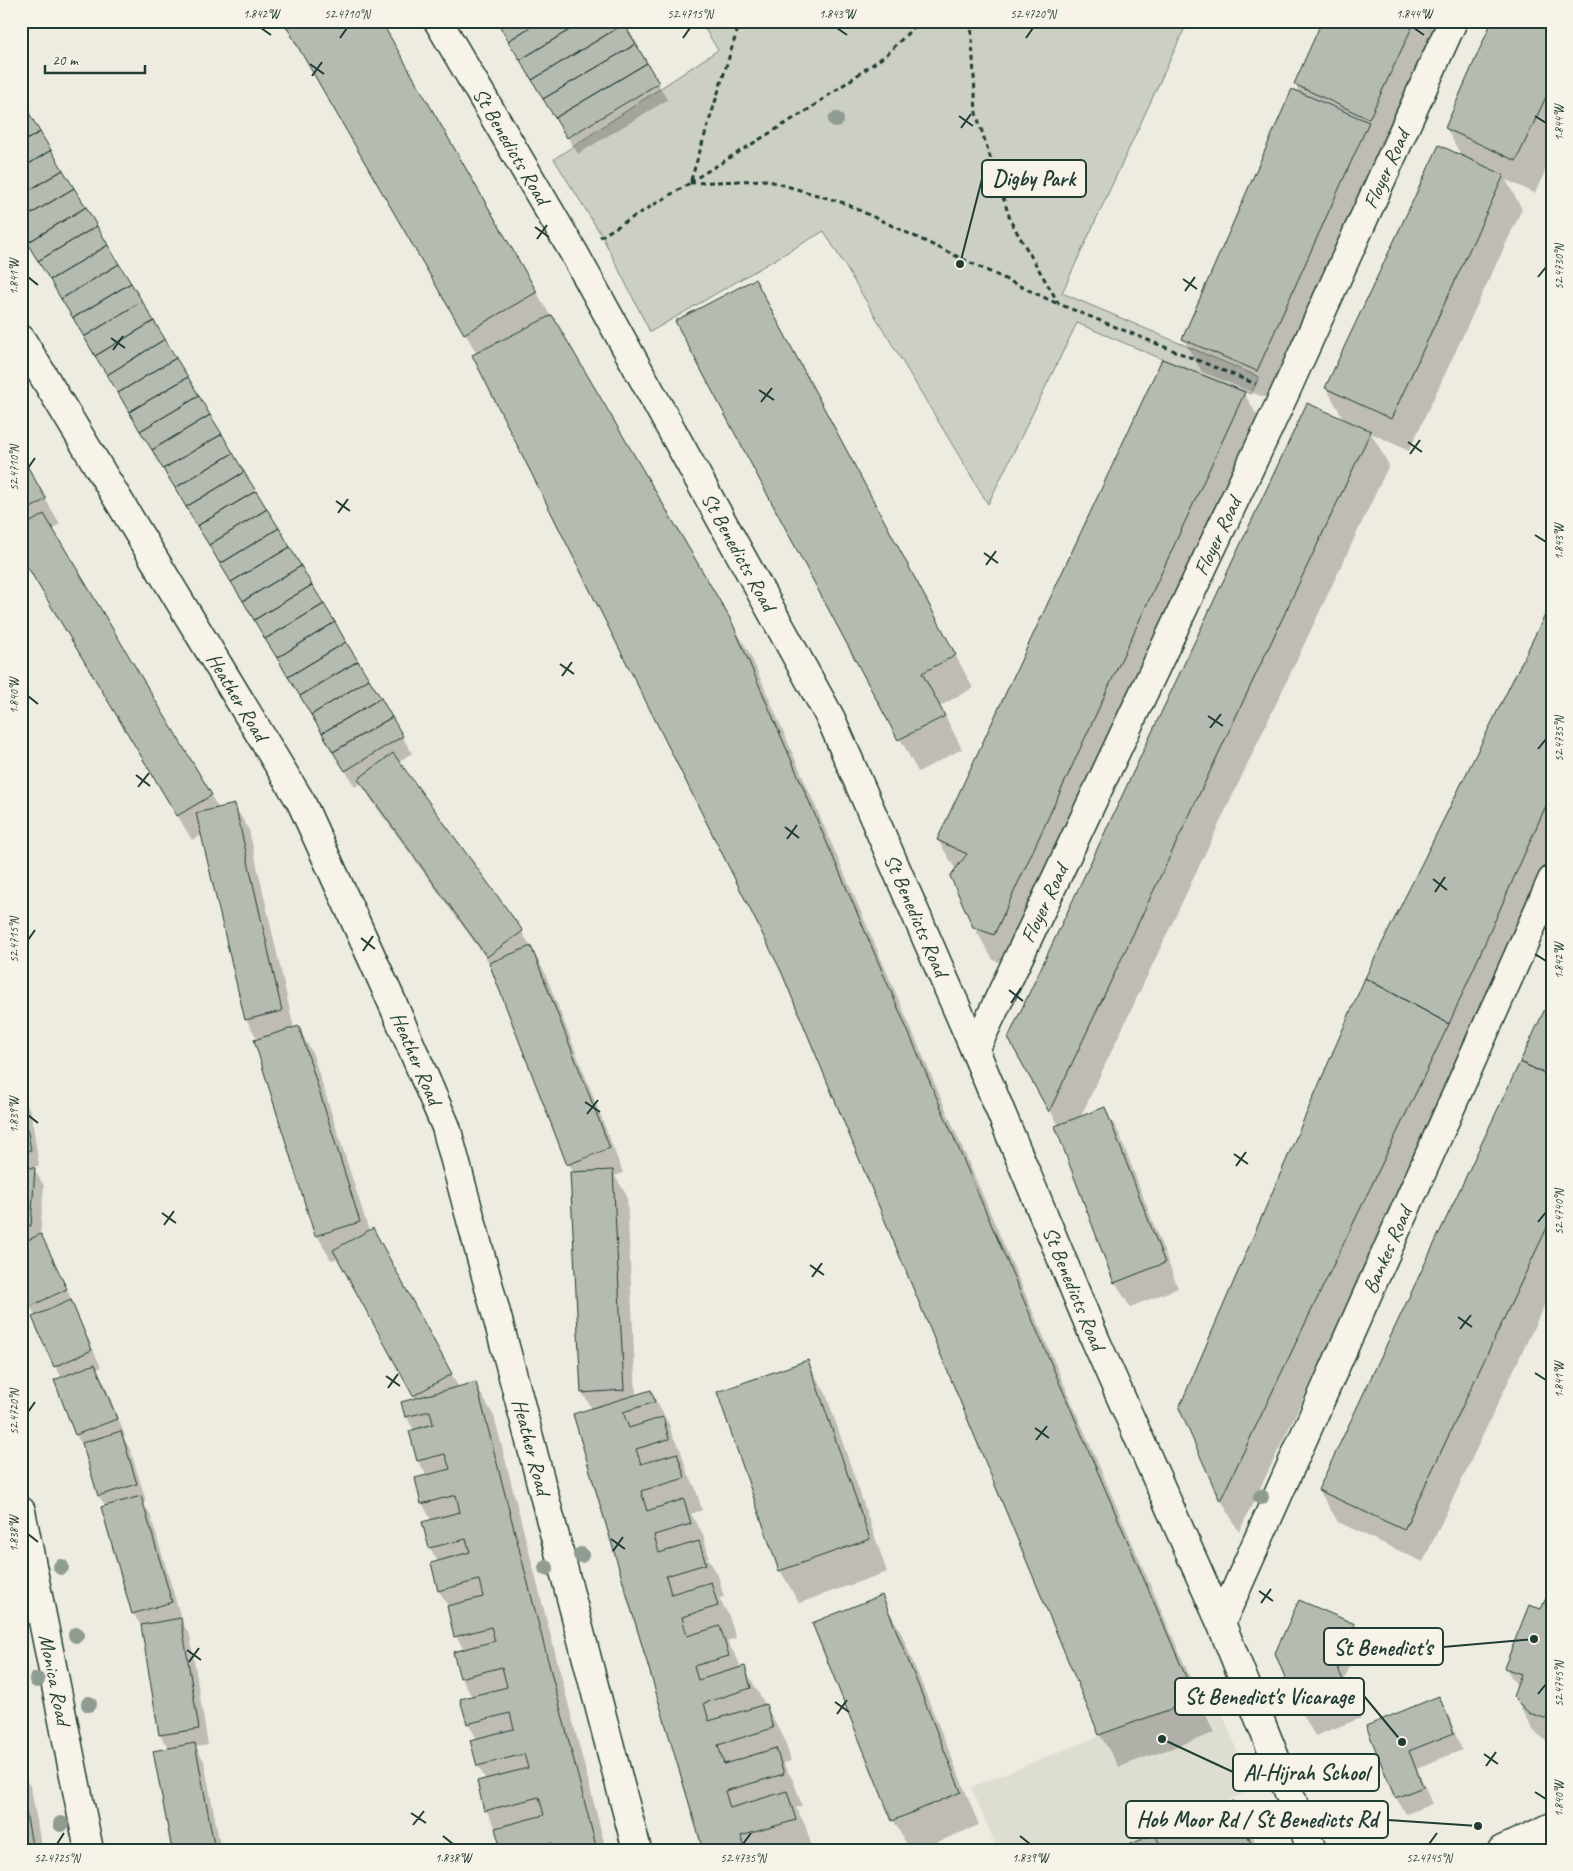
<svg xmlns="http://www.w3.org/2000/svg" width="1573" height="1871" font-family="Caveat,sans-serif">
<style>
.built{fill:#ddddd2}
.green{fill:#cccfc4;stroke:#76867c}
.shadow{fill:#0003;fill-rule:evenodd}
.building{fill:#b5bbb0;stroke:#1f3d34}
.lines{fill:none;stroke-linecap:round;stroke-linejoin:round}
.minor-casing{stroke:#1f3d34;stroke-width:31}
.path{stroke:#1f3d34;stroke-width:3;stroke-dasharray:5 4;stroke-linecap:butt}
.minor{stroke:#f7f3e8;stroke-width:28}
.tree{fill:#8f9c92}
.ticks{fill:none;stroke:#1f3d34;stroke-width:2}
.labels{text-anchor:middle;stroke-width:4;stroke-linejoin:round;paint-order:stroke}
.street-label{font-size:21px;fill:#1f3d34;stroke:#f7f3e8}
.leader{fill:none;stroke:#1f3d34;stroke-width:2}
.callout-dot{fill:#1f3d34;stroke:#f7f3e8;stroke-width:2}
.callout{fill:#f7f3e8;stroke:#1f3d34;stroke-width:2}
.callout-label{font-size:22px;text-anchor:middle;font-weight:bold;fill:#1f3d34}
.neatline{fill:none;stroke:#1f3d34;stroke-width:2}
.ticks-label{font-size:12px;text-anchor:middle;fill:#1f3d34}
</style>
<rect width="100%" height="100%" fill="#eeece1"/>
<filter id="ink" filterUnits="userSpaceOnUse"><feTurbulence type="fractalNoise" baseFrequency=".02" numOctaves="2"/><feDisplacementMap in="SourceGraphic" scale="10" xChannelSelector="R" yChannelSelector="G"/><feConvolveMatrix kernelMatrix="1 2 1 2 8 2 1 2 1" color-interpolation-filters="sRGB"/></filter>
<g filter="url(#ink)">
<!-- built -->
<path class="built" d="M 1213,1691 L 1253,1789 L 1155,1834 L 1162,1850 L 998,1850 L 971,1787 Z"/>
<!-- green -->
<path class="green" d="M 700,21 L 1188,21 L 1062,293 L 1259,377 L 1251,394 L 1162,359 L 1077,323 L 988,504 L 824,231 L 650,332 L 602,236 L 554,159 L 718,50 Z"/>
<!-- shadow -->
<path class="shadow" d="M 284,21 L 379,21 L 551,317 L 750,654 L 1214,1733 L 1119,1767 L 1100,1735 L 782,971 L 477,354 Z
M 498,21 L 658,83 L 667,100 L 578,154 Z
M 1323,21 L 1449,21 L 1276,402 L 1202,372 L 1183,339 L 1301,95 L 1295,84 Z
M 1552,21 L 1552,156 L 1535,193 L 1506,180 L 1522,209 L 1409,451 L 1371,433 L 1389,465 L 1080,1118 L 1104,1108 L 1119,1133 L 1178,1288 L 1130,1307 L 1115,1282 L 1059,1126 L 1009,1037 L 1345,421 L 1326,388 L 1462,157 L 1446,128 Z
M 21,103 L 412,753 L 398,762 L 522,932 L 545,973 L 623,1173 L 615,1176 L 627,1196 L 636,1396 L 651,1392 L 669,1424 L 672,1435 L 681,1451 L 687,1472 L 695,1487 L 702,1510 L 691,1514 L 703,1534 L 709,1557 L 707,1557 L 718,1575 L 724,1597 L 719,1598 L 729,1616 L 736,1638 L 727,1641 L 738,1660 L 741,1669 L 744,1667 L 784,1738 L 791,1761 L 783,1763 L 794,1782 L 802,1806 L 796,1808 L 805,1825 L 813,1850 L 704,1850 L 592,1409 L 582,1392 L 574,1173 L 569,1164 L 491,965 L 374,804 L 361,783 L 355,787 L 21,231 Z
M 755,280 L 973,688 L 940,706 L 962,749 L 918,772 L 677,322 Z
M 1244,393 L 1263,425 L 1013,967 L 993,960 L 974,927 L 956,870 L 938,840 Z
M 21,457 L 60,524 L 52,529 L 219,809 L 234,805 L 249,830 L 294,1028 L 298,1027 L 312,1052 L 369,1231 L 387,1254 L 459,1388 L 475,1384 L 494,1416 L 606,1850 L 502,1850 L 497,1830 L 486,1810 L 486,1780 L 478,1766 L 472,1741 L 477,1739 L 468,1723 L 472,1697 L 461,1678 L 455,1652 L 464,1650 L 456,1636 L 448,1606 L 439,1591 L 432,1564 L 438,1562 L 430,1548 L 424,1523 L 432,1521 L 422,1503 L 427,1476 L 418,1461 L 414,1430 L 406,1416 L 416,1399 L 339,1258 L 331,1260 L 317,1235 L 258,1040 L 246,1019 L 202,835 L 192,840 L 21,554 Z
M 1552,604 L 1552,866 L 1467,1058 L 1239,1532 L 1221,1500 L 1180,1408 Z
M 1552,997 L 1552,1289 L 1423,1562 L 1338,1522 L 1319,1490 Z
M 21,1095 L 31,1112 L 39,1166 L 33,1167 L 44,1186 L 40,1236 L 75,1306 L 73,1307 L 101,1367 L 97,1369 L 104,1382 L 125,1436 L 123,1437 L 130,1449 L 146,1501 L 143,1502 L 150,1514 L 181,1618 L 180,1619 L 190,1636 L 208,1745 L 196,1747 L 204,1761 L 221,1850 L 173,1850 L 169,1749 L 160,1735 L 143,1629 L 133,1613 L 106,1507 L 99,1496 L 86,1451 L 76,1435 L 62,1378 L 55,1366 L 36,1317 L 21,1289 L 28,1241 L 21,1241 Z
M 807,1362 L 826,1394 L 887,1572 L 799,1603 L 780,1570 Z
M 1552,1588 L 1552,1746 L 1533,1730 L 1514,1697 L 1518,1688 L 1506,1668 L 1542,1611 Z
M 881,1597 L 900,1630 L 979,1825 L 918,1850 L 910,1850 L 893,1820 Z
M 1354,1625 L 1369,1650 L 1362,1666 L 1350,1664 L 1345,1679 L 1361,1718 L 1315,1736 L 1301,1711 L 1277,1653 ZM 1347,1639 L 1350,1639 L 1346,1648 L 1344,1647 Z
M 1439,1698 L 1448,1714 L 1462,1750 L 1417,1768 L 1432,1804 L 1406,1814 L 1396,1798 L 1367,1727 Z
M 21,1772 L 31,1788 L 42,1850 L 21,1850 Z
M 1233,1802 L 1252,1835 L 1258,1850 L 1116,1850 Z"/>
<!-- building -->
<path class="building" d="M 283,21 L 381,21 L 537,292 L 464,334 Z
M 497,21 L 540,21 L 508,41 Z
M 540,21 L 584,21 L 520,60 L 508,41 Z
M 584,21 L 622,21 L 624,24 L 532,80 L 520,60 Z
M 1322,21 L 1415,21 L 1369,119 L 1294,84 Z
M 1492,21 L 1552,21 L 1552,84 L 1516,161 L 1445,128 Z
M 624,24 L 636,44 L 543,99 L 532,80 Z
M 636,44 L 647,63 L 555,118 L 543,99 Z
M 647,63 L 659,83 L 567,138 L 555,118 Z
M 1292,89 L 1369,122 L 1257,371 L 1182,339 Z
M 21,100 L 29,113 L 21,117 Z
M 29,113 L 40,132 L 21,143 L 21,117 Z
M 40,132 L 51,150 L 21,169 L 21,143 Z
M 1439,145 L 1504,175 L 1391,419 L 1325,388 Z
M 51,150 L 63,170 L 21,195 L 21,169 Z
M 63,170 L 74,188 L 21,220 L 21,195 Z
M 74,188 L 86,207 L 27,243 L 21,233 L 21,220 Z
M 86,207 L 97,226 L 38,261 L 27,243 Z
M 97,226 L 108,245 L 50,280 L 38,261 Z
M 108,245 L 119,264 L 61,299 L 50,280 Z
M 119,264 L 131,283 L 73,318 L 61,299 Z
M 755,279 L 956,655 L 922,673 L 945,716 L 898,740 L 675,321 Z
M 131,283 L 142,301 L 84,337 L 73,318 Z
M 142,301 L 154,321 L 95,356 L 84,337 Z
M 552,315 L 731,620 L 1196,1700 L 1099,1735 L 781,971 L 472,355 Z
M 154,321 L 165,339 L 107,375 L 95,356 Z
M 165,339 L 176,358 L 118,393 L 107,375 Z
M 176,358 L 188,377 L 129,412 L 118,393 Z
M 1162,359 L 1245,392 L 994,935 L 973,927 L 950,876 L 967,854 L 937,840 Z
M 188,377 L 199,396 L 140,431 L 129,412 Z
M 199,396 L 210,415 L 152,450 L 140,431 Z
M 1307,403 L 1371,431 L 1049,1112 L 1008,1038 Z
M 210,415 L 222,434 L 163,469 L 152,450 Z
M 222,434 L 233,453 L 175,488 L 163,469 Z
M 233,453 L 244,472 L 186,507 L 175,488 Z
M 21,455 L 46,499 L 21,514 Z
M 244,472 L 256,491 L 197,526 L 186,507 Z
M 256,491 L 267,509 L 209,545 L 197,526 Z
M 267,509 L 279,528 L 220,564 L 209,545 Z
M 44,514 L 212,795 L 177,816 L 21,556 L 21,528 Z
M 279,528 L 290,547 L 231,582 L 220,564 Z
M 290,547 L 301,566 L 243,601 L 231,582 Z
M 301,566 L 312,585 L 254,620 L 243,601 Z
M 312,585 L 324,604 L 265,639 L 254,620 Z
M 1552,601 L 1552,792 L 1449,1024 L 1365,978 Z
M 324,604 L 335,622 L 277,658 L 265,639 Z
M 335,622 L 346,642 L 288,677 L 277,658 Z
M 346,642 L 358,661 L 300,696 L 288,677 Z
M 358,661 L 369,679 L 311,715 L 300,696 Z
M 369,679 L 381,698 L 322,733 L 311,715 Z
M 381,698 L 392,717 L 333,752 L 322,733 Z
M 392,717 L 403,736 L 345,771 L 333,752 Z
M 393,753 L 523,931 L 487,957 L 358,779 Z
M 235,804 L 282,1011 L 245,1020 L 196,813 Z
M 531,946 L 610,1148 L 567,1165 L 489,963 Z
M 1365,978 L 1449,1024 L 1220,1501 L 1179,1408 Z
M 1552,994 L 1552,1077 L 1520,1062 Z
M 299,1026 L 360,1222 L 315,1236 L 254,1040 Z
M 1520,1062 L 1552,1077 L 1552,1217 L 1404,1530 L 1318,1490 Z
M 21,1094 L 31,1150 L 21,1151 Z
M 1105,1107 L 1165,1263 L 1114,1283 L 1055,1126 Z
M 21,1167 L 35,1168 L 31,1226 L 21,1225 Z
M 613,1170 L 624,1390 L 581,1393 L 570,1172 Z
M 373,1228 L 452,1374 L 413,1396 L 333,1250 Z
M 41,1234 L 67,1289 L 29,1307 L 21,1291 L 21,1243 Z
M 71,1300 L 92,1350 L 54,1367 L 32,1317 Z
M 808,1360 L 870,1539 L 779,1571 L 717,1392 Z
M 95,1364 L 117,1419 L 75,1435 L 54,1380 Z
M 476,1382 L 597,1850 L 553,1850 L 552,1843 L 525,1850 L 501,1850 L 495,1828 L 544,1815 L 539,1797 L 484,1811 L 477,1781 L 528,1768 L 524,1754 L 477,1766 L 470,1740 L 514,1729 L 510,1713 L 467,1724 L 460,1699 L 507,1687 L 502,1667 L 460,1678 L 453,1652 L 495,1641 L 491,1627 L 454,1637 L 447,1606 L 483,1597 L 479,1580 L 438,1591 L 431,1563 L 470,1552 L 466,1539 L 429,1548 L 422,1522 L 460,1512 L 456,1495 L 421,1504 L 415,1478 L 450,1469 L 445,1454 L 417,1461 L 409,1431 L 433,1424 L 430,1411 L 405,1417 L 401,1402 Z
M 651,1390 L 655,1402 L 623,1412 L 629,1428 L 663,1417 L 669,1439 L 636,1449 L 641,1464 L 677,1453 L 685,1478 L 641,1491 L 647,1511 L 684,1499 L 691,1524 L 654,1535 L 659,1553 L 699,1541 L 706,1564 L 666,1576 L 671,1594 L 711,1582 L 718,1606 L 682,1617 L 687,1636 L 720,1626 L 729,1656 L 694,1666 L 698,1680 L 745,1666 L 751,1688 L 704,1703 L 709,1721 L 766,1704 L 773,1728 L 718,1745 L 724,1764 L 776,1748 L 784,1774 L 725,1791 L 730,1808 L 787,1791 L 796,1820 L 741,1836 L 746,1850 L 703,1850 L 573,1414 Z
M 121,1431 L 137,1484 L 98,1496 L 82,1443 Z
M 141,1496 L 172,1602 L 132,1614 L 101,1507 Z
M 1552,1585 L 1552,1717 L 1544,1718 L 1529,1713 L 1513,1697 L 1521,1674 L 1504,1668 L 1529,1605 L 1541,1609 Z
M 882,1595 L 961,1792 L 892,1821 L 812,1623 Z
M 1299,1600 L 1355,1624 L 1348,1642 L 1336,1639 L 1332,1653 L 1348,1693 L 1299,1712 L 1275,1653 Z
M 181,1618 L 199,1729 L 159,1735 L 141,1625 Z
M 1439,1696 L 1454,1733 L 1409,1751 L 1423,1787 L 1395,1798 L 1366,1726 Z
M 195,1743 L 215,1850 L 172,1850 L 153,1751 Z
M 21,1786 L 33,1850 L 21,1850 Z
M 1233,1801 L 1254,1850 L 1116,1850 L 1155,1834 Z
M 1233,1801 L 1254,1850 L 1162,1850 L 1155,1834 Z"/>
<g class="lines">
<!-- minor casing -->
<g class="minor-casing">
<g id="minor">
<path id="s1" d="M 438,21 L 574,253 L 831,719 L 975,1050 L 1095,1339 L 1221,1623 L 1312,1850"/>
<path id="s2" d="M 21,339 L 301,802 L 392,1002 L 446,1127 L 514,1380 L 637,1850"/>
<path id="s3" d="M 975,1050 L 1284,395 L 1453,21"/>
<path id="s4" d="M 21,1511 L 89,1850"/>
<path id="s5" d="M 1221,1623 L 1552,880"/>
<path d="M 1502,1850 L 1552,1827"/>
</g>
</g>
<!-- path -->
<path class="path" d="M 971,21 L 976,113 L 1011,222 L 1059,304 L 1256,384
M 690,182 L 809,109 L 886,55 L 920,21
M 690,183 L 766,180 L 844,203 L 1058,304
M 600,237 L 690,183 L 739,25 L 737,21"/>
<!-- minor -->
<use href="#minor" class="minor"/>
</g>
<!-- trees -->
<g class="tree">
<circle cx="836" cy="120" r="8"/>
<circle cx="1261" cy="1497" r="8"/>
<circle cx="581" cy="1555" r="8"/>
<circle cx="61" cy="1567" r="8"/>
<circle cx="546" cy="1568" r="8"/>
<circle cx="76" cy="1635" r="8"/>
<circle cx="37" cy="1680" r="8"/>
<circle cx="89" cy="1704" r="8"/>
<circle cx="61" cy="1824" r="8"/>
</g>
</g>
<!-- ticks -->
<path class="ticks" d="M 261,28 L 271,35M 837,28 L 847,35M 1414,28 L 1424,35M 340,38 L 347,28M 683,38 L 690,28M 1026,38 L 1033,28M 310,64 L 324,74M 312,76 L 322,62M 959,116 L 973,126M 1535,116 L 1546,123M 961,128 L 971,114M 535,227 L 549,237M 537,239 L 547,225M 28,277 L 38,285M 1538,277 L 1546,267M 1183,279 L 1197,289M 1185,291 L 1195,277M 111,338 L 125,348M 113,350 L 123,336M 759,390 L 774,400M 761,402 L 772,388M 1408,442 L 1422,452M 1410,454 L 1420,440M 28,468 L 35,458M 336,501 L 350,511M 338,513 L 348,499M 1535,535 L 1546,542M 984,553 L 998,563M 986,565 L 996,551M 560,664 L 574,674M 562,676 L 572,662M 28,696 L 38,704M 1208,716 L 1223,726M 1210,728 L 1221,714M 1538,749 L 1546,739M 136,775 L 150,786M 138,787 L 149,773M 785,827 L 799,838M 787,839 L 797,825M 1433,879 L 1447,890M 1435,892 L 1445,877M 361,938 L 375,949M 28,940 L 35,930M 363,951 L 373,936M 1535,954 L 1546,961M 1009,990 L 1023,1001M 1011,1003 L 1021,988M 585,1102 L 600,1112M 587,1114 L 598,1100M 28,1115 L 38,1123M 1234,1154 L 1248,1164M 1236,1166 L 1246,1152M 162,1213 L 176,1223M 1538,1222 L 1546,1212M 164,1225 L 174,1211M 810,1265 L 824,1275M 812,1277 L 822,1263M 1458,1317 L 1472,1327M 1460,1329 L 1471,1315M 1535,1373 L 1546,1380M 386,1376 L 400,1386M 388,1388 L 398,1374M 28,1412 L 35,1402M 1035,1428 L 1049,1438M 1036,1440 L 1047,1426M 28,1534 L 38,1542M 611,1539 L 625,1549M 613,1551 L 623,1537M 1259,1591 L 1273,1601M 1261,1603 L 1271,1589M 187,1650 L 201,1660M 189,1662 L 199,1648M 1538,1694 L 1546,1684M 835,1702 L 849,1712M 837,1714 L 847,1700M 1484,1754 L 1498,1764M 1486,1766 L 1496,1752M 1535,1792 L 1546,1799M 411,1813 L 426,1823M 413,1825 L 424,1811M 443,1836 L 453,1844M 1020,1836 L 1030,1844M 57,1844 L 64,1833M 743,1844 L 751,1833M 1429,1844 L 1437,1833"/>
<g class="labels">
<!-- street labels -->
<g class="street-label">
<text dy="7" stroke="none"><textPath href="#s1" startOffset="145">St Benedicts Road</textPath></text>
<text dy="7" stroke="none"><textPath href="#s3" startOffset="972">Floyer Road</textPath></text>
<text dy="7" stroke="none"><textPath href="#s3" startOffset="568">Floyer Road</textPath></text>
<text dy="7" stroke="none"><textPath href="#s1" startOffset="610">St Benedicts Road</textPath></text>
<text dy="7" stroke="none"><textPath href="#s2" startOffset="418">Heather Road</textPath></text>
<text dy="7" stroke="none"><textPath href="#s3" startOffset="162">Floyer Road</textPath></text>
<text dy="7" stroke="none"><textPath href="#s1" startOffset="1015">St Benedicts Road</textPath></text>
<text dy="7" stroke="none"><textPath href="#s2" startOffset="822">Heather Road</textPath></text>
<text dy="7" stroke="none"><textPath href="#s5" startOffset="408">Bankes Road</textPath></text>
<text dy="7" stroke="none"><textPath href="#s1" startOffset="1420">St Benedicts Road</textPath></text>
<text dy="7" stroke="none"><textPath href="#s2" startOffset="1228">Heather Road</textPath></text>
<text dy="7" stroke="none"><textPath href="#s4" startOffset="172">Monica Road</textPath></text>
</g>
</g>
<!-- callouts -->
<path class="leader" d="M960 264L982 179M1534 1639L1443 1647M1402 1742L1364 1696M1162 1739L1233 1772M1478 1826L1388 1820"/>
<g class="callout-dot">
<circle cx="960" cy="264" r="5"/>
<circle cx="1534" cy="1639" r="5"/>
<circle cx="1402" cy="1742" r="5"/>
<circle cx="1162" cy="1739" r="5"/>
<circle cx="1478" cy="1826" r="5"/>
</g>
<g class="callout">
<rect x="982" y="160" width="104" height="37" rx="5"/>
<rect x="1324" y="1628" width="119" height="37" rx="5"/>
<rect x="1175" y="1678" width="189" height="37" rx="5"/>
<rect x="1233" y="1754" width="146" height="37" rx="5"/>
<rect x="1126" y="1801" width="262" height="37" rx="5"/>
</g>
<g class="callout-label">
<text x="1034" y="186">Digby Park</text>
<text x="1383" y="1655">St Benedict's</text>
<text x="1269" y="1704">St Benedict's Vicarage</text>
<text x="1306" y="1780">Al-Hijrah School</text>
<text x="1257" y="1827">Hob Moor Rd / St Benedicts Rd</text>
</g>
<!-- margin -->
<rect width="1573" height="1871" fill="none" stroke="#f7f3e8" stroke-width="55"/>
<!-- scale -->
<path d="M45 65v8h100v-8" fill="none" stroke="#1f3d34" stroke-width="2.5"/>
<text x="52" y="65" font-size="15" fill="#1f3d34" stroke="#f7f3e8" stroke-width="4" paint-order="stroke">20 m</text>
<rect x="28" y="28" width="1518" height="1816" class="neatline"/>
<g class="ticks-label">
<text x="261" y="18">1.842°W</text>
<text x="347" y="18">52.4710°N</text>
<text x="690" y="18">52.4715°N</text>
<text x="837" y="18">1.843°W</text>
<text x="1033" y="18">52.4720°N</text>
<text x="1414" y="18">1.844°W</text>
<text transform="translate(1559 123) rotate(-90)" y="4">1.844°W</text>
<text transform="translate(1559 267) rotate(-90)" y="4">52.4730°N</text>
<text transform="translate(14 277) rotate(-90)" y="4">1.841°W</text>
<text transform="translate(14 468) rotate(-90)" y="4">52.4710°N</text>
<text transform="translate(1559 542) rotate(-90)" y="4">1.843°W</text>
<text transform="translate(14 696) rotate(-90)" y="4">1.840°W</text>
<text transform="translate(1559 739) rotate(-90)" y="4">52.4735°N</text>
<text transform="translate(14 940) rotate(-90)" y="4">52.4715°N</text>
<text transform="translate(1559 961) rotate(-90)" y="4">1.842°W</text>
<text transform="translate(14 1115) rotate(-90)" y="4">1.839°W</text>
<text transform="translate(1559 1212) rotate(-90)" y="4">52.4740°N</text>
<text transform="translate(1559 1380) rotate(-90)" y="4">1.841°W</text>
<text transform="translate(14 1412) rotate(-90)" y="4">52.4720°N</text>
<text transform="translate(14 1534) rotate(-90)" y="4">1.838°W</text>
<text transform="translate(1559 1684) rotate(-90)" y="4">52.4745°N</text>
<text transform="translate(1559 1799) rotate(-90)" y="4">1.840°W</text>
<text x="57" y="1862">52.4725°N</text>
<text x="453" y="1862">1.838°W</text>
<text x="743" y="1862">52.4735°N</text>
<text x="1030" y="1862">1.839°W</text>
<text x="1429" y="1862">52.4745°N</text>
</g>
</svg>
